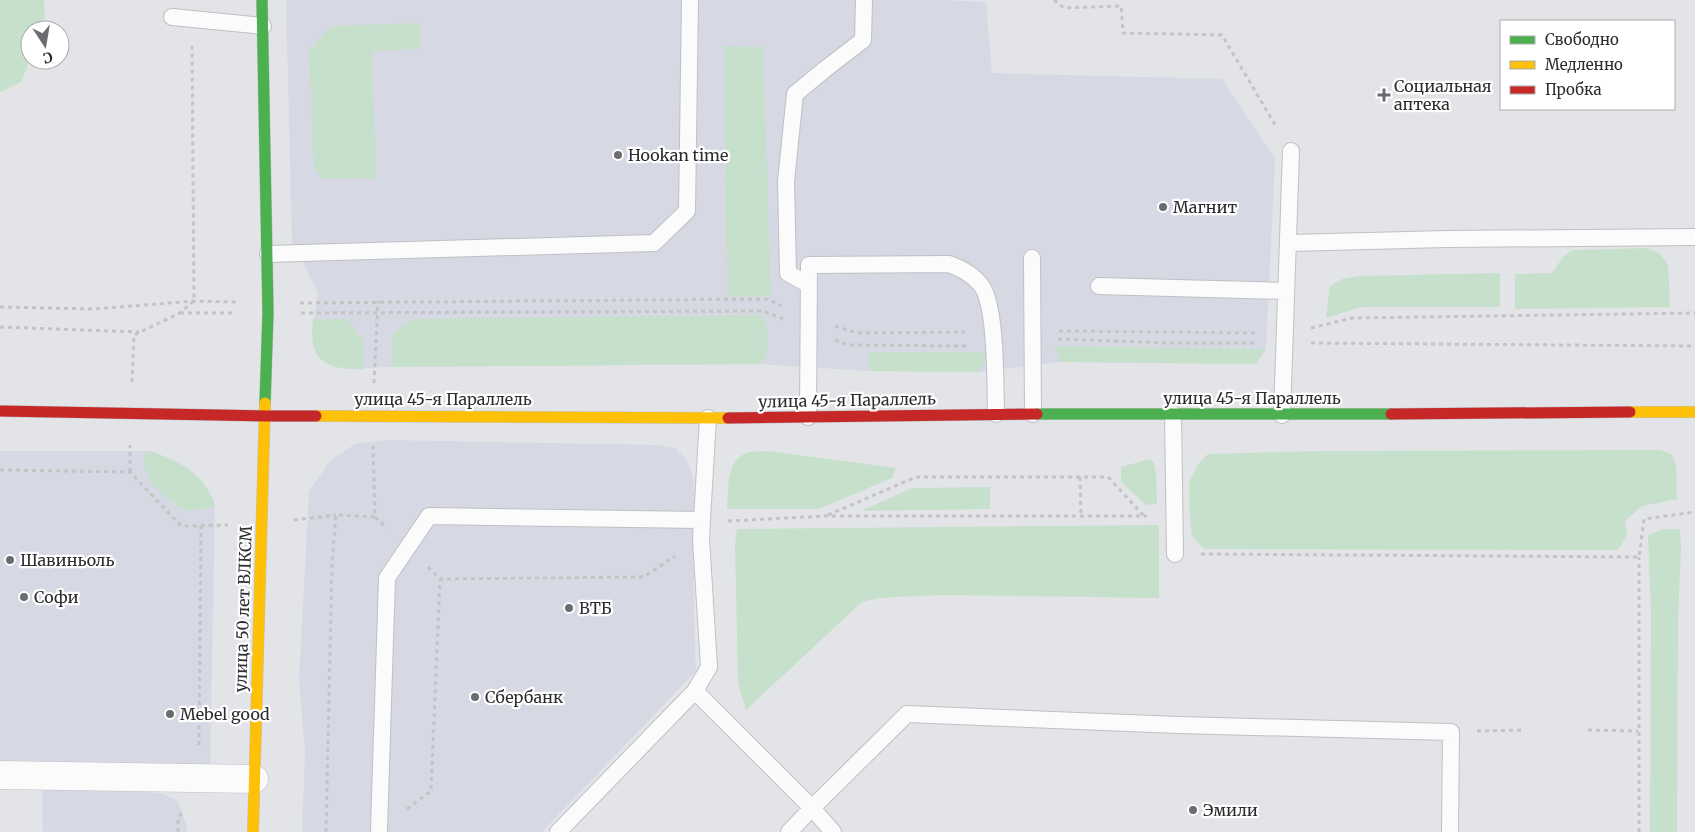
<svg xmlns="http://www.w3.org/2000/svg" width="1695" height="832" font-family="Merriweather,serif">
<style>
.built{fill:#d6d9e3}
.green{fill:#c7e0cc}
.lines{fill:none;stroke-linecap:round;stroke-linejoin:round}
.lane-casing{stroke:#bfc0c4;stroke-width:18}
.street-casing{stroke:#bfc0c4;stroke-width:29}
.fast-casing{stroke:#bfc0c4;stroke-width:12}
.slow-casing{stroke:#bfc0c4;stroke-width:12}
.jam-casing{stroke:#bfc0c4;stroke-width:12}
.path{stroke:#c4c4c4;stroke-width:3;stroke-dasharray:4 4;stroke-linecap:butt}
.lane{stroke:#fbfbfc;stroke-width:16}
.street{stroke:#fbfbfc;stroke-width:28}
.fast{stroke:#4caf50;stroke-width:11}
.slow{stroke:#ffc107;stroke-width:11}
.jam{stroke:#c62828;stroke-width:11}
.poi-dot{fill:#6b6c70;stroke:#fff;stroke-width:2}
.labels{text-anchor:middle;stroke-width:4.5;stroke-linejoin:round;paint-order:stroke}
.poi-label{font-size:16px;fill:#2b2c2f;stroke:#fff;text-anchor:start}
.street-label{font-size:16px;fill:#2b2c2f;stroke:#fff}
</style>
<rect width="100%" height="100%" fill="#e3e4e8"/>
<!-- built -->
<path class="built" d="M 286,0 L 943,0 L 986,2 L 992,73 L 1222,79 L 1275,159 L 1266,349 L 1256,364 L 1061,362 L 977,372 L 869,371 L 759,364 L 392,367 L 343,369 L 329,365 L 318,356 L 313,345 L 312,330 L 318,293 L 292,241 Z
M 385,440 L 655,445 L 675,448 L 687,460 L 694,481 L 694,610 L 696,671 L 542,832 L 302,832 L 305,752 L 299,680 L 309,491 L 330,461 L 355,444 Z
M 0,451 L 150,451 L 171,459 L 188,468 L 201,481 L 213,498 L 215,507 L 210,770 L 0,770 Z
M 42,787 L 132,789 L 164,794 L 178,801 L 187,827 L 187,832 L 43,832 Z"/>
<!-- green -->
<path class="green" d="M 0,0 L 44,0 L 45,26 L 43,30 L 30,30 L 30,60 L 21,82 L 0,92 Z
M 420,23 L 421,48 L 372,52 L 376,178 L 322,179 L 314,169 L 309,51 L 331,26 Z
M 724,46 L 763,47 L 771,296 L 727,297 Z
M 1648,248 L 1659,253 L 1668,264 L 1670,307 L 1515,309 L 1515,274 L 1552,273 L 1563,257 L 1573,250 Z
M 1500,273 L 1500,307 L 1361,307 L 1326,318 L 1330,286 L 1342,279 L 1358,276 Z
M 762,315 L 767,326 L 767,355 L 759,364 L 392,367 L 392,336 L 402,326 L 416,319 Z
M 313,319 L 347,319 L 364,342 L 364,369 C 325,369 308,362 313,319 Z
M 1054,346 L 1266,349 L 1256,364 L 1061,362 Z
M 869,352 L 985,352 L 985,362 L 977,372 L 869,371 Z
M 1660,450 L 1671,454 L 1676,464 L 1677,499 L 1642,506 L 1625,521 L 1627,535 L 1618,550 L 1204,549 L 1192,536 L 1190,521 L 1189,482 L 1199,463 L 1208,454 L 1320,451 Z
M 150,451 C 178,461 208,475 215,507 L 185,511 C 162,493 144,486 144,455 Z
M 768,451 L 896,468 L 892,478 L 819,509 L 727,509 C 729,492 725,463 744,454 C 751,451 760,451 768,451 Z
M 1150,459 L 1154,463 L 1156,473 L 1157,504 L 1146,505 L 1121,482 L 1121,467 Z
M 990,487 L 990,509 L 861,511 L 912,488 Z
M 1159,525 L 1159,598 L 942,595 L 878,598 L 862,602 L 746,710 L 738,683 L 735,545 L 737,529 Z
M 1664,529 L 1680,529 L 1681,549 L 1678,619 L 1677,832 L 1650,832 L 1651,611 L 1648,535 Z"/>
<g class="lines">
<!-- lane casing -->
<g class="lane-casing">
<path id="lane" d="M 172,17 L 263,26
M 1289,243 L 1447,239 L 1695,237
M 268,254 L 654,243 L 687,211 L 690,0
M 1032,258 L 1033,414
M 809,285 L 788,273 L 786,181 L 795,94 L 824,70 L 863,40 L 864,0
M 1099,286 L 1286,291
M 1173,414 L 1175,554
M 1282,415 L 1291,151
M 808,417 L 809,265 L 949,264 C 962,269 972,274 981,285 C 997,306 995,386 996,414
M 695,691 L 709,667 L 701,539 L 702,520
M 379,829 L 387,578 L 429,516 L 702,520 L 708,418
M 558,832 L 695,691 L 812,808 L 789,832
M 833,832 L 812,808 L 907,714 L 1178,725 L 1451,732 L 1450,832"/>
</g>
<!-- street casing -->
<g class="street-casing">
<path id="street" d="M 0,775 L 254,779"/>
</g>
<!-- fast casing -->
<g class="fast-casing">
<path id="fast" d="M 262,0 L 268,313 L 265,403
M 1037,414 L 1391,414"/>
</g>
<!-- slow casing -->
<g class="slow-casing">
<path id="slow" d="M 1630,412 L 1695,412
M 316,416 L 728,418
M 253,832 L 265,403"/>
</g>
<!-- jam casing -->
<g class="jam-casing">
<path id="jam" d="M 0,411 L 265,416 L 316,416
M 1391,414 L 1630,412
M 728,418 L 1037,414"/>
</g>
<!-- path -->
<path class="path" d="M 1054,0 L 1064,8 L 1121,6 L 1123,33 L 1222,35 L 1277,128
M 300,303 L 767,299 L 782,306
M 0,307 L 94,309 L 194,301 L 236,302
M 180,313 L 234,313
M 301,313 L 763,311 L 783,319
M 835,326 L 857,333 L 965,332
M 0,327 L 139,332
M 1311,328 L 1352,318 L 1695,313
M 1059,331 L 1258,333
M 1058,339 L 1168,343 L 1257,343
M 835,340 L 849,345 L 968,346
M 1311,343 L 1695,346
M 132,382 L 134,335 L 180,313 L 194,301 L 192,46
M 374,383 L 378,301
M 0,470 L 130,472 L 181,526 L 228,525
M 130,472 L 130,445
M 1080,477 L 1081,517
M 828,515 L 916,477 L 1108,477 L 1144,516
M 375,517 L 387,528
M 294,520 L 336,515
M 728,521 L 825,516 L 1147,516
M 1201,554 L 1639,557 L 1644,519 L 1695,512
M 428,567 L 440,579 L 644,577 L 675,556
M 1588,730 L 1638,731
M 1477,731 L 1524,730
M 199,745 L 201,526
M 407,809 L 431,791 L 440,579
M 178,832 L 178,819 L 183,810
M 326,832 L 332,563 L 336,515 L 375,517 L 373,446
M 1639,832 L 1639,557"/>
<!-- lane -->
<use href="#lane" class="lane"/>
<!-- street -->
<use href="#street" class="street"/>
<!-- fast -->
<use href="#fast" class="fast"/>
<!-- slow -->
<use href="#slow" class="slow"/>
<!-- jam -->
<use href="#jam" class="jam"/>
</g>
<!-- markers -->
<g class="poi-dot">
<path d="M1381.5 87.5h5v5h5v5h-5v5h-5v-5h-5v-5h5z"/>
<circle cx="618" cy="155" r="5"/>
<circle cx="1163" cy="207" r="5"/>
<circle cx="10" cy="560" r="5"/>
<circle cx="24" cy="597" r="5"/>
<circle cx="569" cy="608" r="5"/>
<circle cx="475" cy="697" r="5"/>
<circle cx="170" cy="714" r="5"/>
<circle cx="1193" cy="810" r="5"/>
</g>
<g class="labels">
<!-- poi labels -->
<g class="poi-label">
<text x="1394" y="92">Социальная<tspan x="1394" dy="18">аптека</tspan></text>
<text x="628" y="161">Hookan time</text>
<text x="1173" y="213">Магнит</text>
<text x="20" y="566">Шавиньоль</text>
<text x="34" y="603">Софи</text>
<text x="579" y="614">ВТБ</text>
<text x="485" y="703">Сбербанк</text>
<text x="180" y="720">Mebel good</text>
<text x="1203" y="816">Эмили</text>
</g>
<!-- street labels -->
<g class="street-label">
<text x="1252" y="404">улица 45-я Параллель</text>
<text x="443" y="405">улица 45-я Параллель</text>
<text transform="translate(847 400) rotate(-1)" y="6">улица 45-я Параллель</text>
<text transform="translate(243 609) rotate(-88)" y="6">улица 50 лет ВЛКСМ</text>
</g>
</g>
<!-- legend -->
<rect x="1500" y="20" width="175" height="90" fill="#ffffff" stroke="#aaabac"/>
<rect x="1510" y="36" width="25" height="8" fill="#4caf50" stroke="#aaabac"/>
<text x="1545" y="45" font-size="15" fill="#2b2c2f">Свободно</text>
<rect x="1510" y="61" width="25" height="8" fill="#ffc107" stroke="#aaabac"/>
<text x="1545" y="70" font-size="15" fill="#2b2c2f">Медленно</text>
<rect x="1510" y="86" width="25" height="8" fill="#c62828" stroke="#aaabac"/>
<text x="1545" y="95" font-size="15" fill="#2b2c2f">Пробка</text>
<!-- north arrow -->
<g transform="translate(45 45) rotate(168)"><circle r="24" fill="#ffffff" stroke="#aaabac"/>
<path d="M0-4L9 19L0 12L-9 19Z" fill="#6b6c70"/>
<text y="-8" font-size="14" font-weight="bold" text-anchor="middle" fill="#2b2c2f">С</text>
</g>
</svg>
